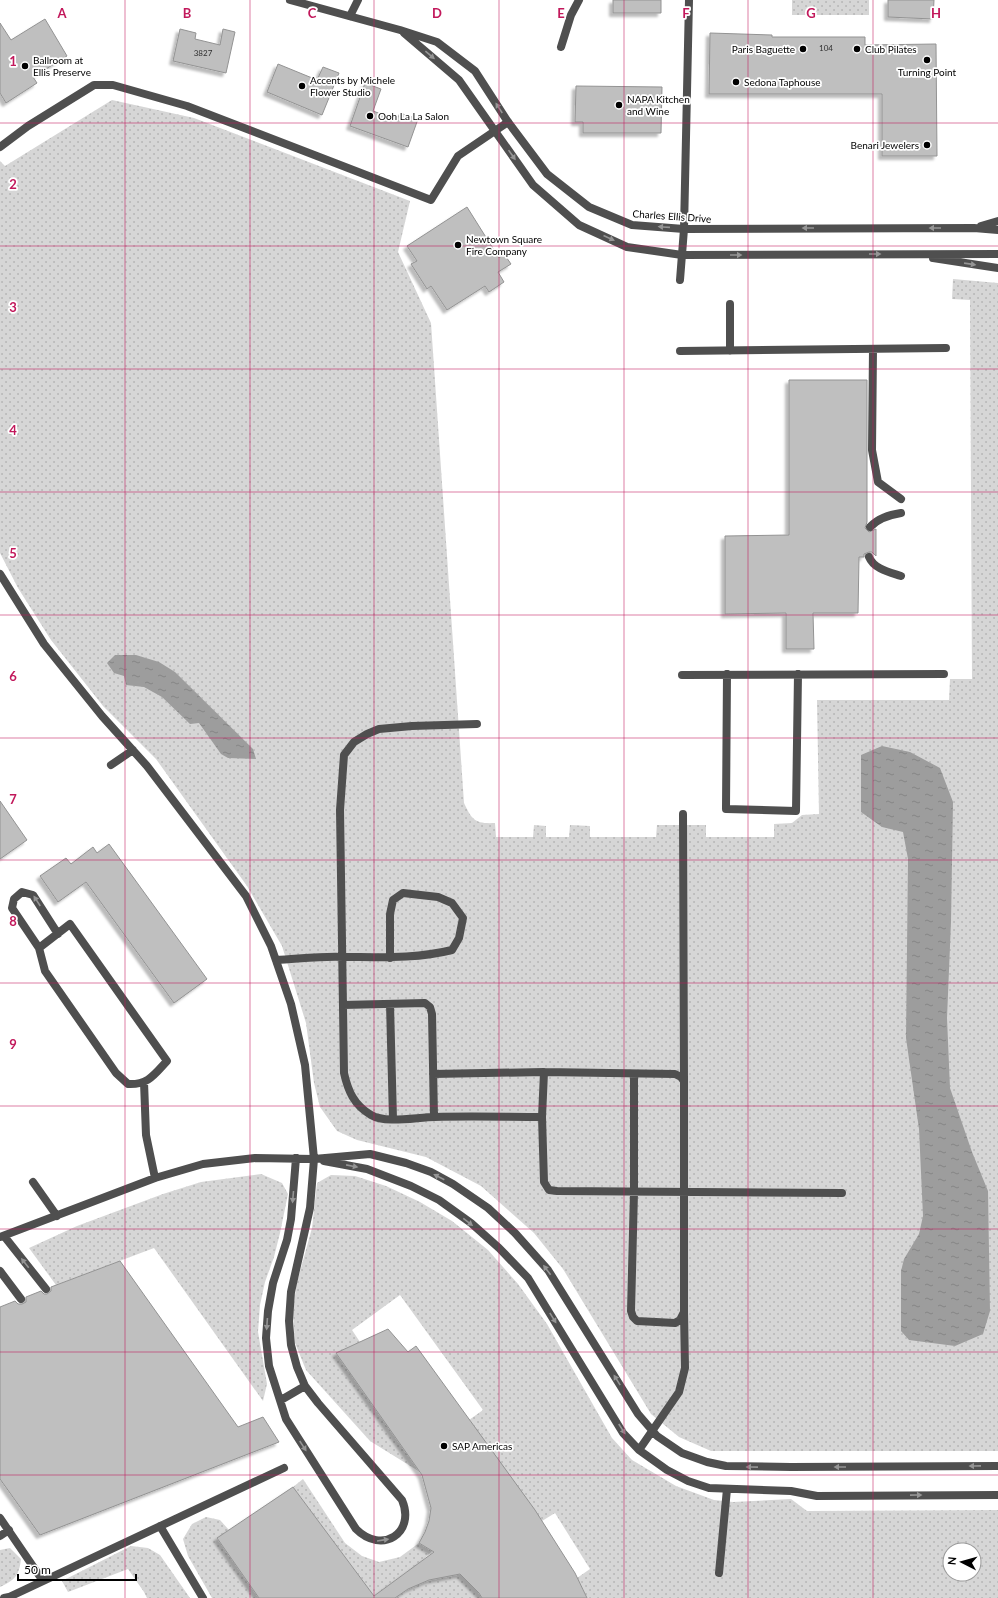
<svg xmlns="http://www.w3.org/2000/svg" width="998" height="1598" font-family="Lato,sans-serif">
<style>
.grass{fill:url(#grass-dots);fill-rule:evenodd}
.water{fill:url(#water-ripples)}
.building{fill:#bfbfbf;stroke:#939393;filter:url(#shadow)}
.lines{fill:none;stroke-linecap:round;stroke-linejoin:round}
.lane{stroke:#4f4f4f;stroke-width:8}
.street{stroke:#4f4f4f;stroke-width:8}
.oneway{fill:#959595}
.grid{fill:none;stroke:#c2185b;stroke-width:1;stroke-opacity:0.55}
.poi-dot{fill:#000;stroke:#fff;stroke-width:1.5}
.labels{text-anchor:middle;stroke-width:3.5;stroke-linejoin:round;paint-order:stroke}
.number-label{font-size:8px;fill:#303030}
.poi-label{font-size:10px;fill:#000;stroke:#fff;text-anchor:start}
.street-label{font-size:10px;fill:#000;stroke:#fff}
.grid-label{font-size:13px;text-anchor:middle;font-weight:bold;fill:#c2185b;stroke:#fff;stroke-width:3.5;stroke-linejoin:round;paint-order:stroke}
</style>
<defs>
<pattern id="grass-dots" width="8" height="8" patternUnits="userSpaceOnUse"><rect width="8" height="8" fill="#d6d6d6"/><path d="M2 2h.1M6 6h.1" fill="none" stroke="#b6b6b6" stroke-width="1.8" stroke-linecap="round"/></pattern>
<pattern id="water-ripples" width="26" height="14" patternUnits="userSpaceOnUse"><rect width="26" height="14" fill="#9d9d9d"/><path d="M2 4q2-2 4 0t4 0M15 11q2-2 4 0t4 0" fill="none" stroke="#858585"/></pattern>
<filter id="shadow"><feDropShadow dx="-3.5" dy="3.5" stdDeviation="1" flood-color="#0004"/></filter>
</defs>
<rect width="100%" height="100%" fill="#fff"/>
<!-- grass -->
<path class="grass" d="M 792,0 L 869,0 L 869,15 L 792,15 Z
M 112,100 L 194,118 L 410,201 L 398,252 L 431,323 L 464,803 C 472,820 475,824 495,823 L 496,837 L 533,837 L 534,825 L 546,826 L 546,837 L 569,837 L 570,825 L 590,826 L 590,837 L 656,837 L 657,825 L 706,825 L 706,837 L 774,837 L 774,824 L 792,823 L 802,815 L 819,814 L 817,700 L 949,700 L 950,679 L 972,679 L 970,300 L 952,299 L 953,279 L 998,283 L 998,1451 L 711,1451 L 679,1437 L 651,1414 L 563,1269 L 534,1233 L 481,1186 L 426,1157 L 357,1140 L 337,1131 L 320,1107 L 314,1083 L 306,1023 L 282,946 L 247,886 L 156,759 L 103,706 L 51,640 L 18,588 L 0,553 L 0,161 L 5,166 Z
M 261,1174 L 282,1183 L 288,1194 L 280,1233 L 274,1257 L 265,1282 L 260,1305 L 258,1332 L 267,1384 L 263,1401 L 154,1248 L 56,1285 L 29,1248 L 77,1226 L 163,1194 L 201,1182 Z
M 331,1175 L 355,1176 L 386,1186 L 420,1202 L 452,1221 L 488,1250 L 518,1284 L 547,1324 L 612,1438 L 632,1460 L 676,1486 L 714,1500 L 733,1502 L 791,1499 L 807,1511 L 998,1510 L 998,1598 L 587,1598 L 577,1578 L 590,1569 L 555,1513 L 542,1521 L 469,1420 L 483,1410 L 400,1295 L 352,1330 L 360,1342 L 336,1353 L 420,1472 L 370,1441 L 306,1370 L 295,1343 L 293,1314 L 296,1286 L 312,1228 L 317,1183 ZM 950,1550 L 974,1550 L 974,1574 L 950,1574 Z
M 303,1479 L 345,1543 L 362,1556 L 379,1562 L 400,1557 L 419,1543 L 432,1551 L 423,1560 L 374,1596 L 293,1487 Z
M 206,1517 L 220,1520 L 229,1530 L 217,1538 L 259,1598 L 212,1598 L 188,1556 L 183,1539 L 192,1524 Z
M 131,1546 L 148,1548 L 160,1555 L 190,1598 L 147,1598 L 144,1592 L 128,1569 L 68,1592 L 62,1581 Z
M 10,1548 L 21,1559 C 19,1576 15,1580 0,1587 L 0,1550 Z
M 460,1574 L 479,1593 L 482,1598 L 395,1598 C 415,1583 435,1577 460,1574 Z"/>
<!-- water -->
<path class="water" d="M 115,655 L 136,655 L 159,662 L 175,672 L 253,749 L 256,759 L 228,758 L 221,754 L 199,723 L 190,724 L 162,697 L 144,687 L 126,685 L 124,676 L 114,673 L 107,663 Z
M 882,746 L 910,752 L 940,768 L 953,802 L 951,922 L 947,1018 L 950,1088 L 972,1152 L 988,1191 L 990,1311 L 983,1334 L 955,1346 L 909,1340 L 901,1331 L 901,1271 L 904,1259 L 919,1234 L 923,1216 L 919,1129 L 906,1038 L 908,859 L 903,832 L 882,827 L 861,812 L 861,755 Z"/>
<!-- building -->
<path class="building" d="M 613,0 L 661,0 L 661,13 L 613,13 Z
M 888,0 L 934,0 L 933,19 L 888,17 Z
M 45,19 L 67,56 L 33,77 L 37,83 L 6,103 L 0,93 L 0,23 L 11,40 Z
M 180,29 L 196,33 L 195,39 L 220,45 L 223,29 L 235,32 L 226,73 L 173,61 Z
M 710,33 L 772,35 L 772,37 L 865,37 L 865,45 L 936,44 L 937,156 L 882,156 L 882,94 L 709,94 Z
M 278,64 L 317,80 L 323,67 L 339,73 L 322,115 L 267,92 Z
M 365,83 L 381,89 L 373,111 L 397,120 L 400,113 L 418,119 L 408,147 L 350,126 Z
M 576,86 L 662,87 L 661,133 L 583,133 L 583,122 L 575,122 Z
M 467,207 L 499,258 L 504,254 L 511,264 L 498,272 L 504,282 L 489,292 L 485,286 L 447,310 L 431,286 L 427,289 L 411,264 L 417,261 L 407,246 Z
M 789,380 L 867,380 L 867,522 L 865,528 L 869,532 L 876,529 L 876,556 L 872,552 L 869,552 L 864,554 L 864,557 L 859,557 L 858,613 L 813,613 L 814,649 L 786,649 L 786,613 L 725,614 L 725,536 L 789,535 Z
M 0,801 L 27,840 L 0,859 Z
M 109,844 L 207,979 L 174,1003 L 86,882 L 58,902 L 40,876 L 66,858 L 71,864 L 93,847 L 97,853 Z
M 120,1261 L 238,1427 L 263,1417 L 279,1442 L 40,1535 L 0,1479 L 0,1307 L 15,1301 L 18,1304 L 22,1304 L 26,1302 L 26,1297 L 41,1291 L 44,1294 L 47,1294 L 51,1291 L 51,1287 Z
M 388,1329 L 408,1352 L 416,1346 L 535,1510 L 575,1573 L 587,1598 L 482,1598 L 479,1593 L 460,1574 L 429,1580 L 408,1589 L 395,1598 L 259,1598 L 217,1538 L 293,1487 L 374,1596 L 434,1552 L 419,1543 L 425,1532 L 429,1521 L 431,1508 L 422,1475 L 336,1353 Z"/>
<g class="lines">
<!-- lane -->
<path class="lane" d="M 350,16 L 358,0
M 561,47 L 571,15 L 579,0
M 0,147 L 28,126 L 94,85 L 113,85 L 187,106 L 431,200 L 458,156 L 508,122
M 680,280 L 684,229 L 689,0
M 873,349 L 872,450 L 878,482 L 901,499
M 680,351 L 946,348
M 730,351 L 730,304
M 870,527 C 878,518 889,515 901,513
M 869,557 C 874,569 889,572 901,576
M 0,574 L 44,644 L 102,716 L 147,766 L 246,896 L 271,946 L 291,1004 L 305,1065 L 314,1159 L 310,1208 L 291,1292 L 289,1321 L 291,1345 L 297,1367 L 305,1386 L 318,1403 L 402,1500 C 416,1533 382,1555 356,1529 L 286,1419 L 269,1366 L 266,1338 L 268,1311 L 273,1283 L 287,1240 L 291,1219 L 296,1158
M 727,674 L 726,809 L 796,811 L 798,674
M 682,675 L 944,674
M 477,724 L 412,726 L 379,729 L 367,734 L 354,742 L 344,755 L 340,810 L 344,1073 C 348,1091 354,1105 371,1115 C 386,1124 417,1117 435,1117 C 470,1116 506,1117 542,1117 L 544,1182 L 549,1190 L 557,1191 L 842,1193
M 111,765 L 133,750
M 683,814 L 684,1081
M 70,924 L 167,1061 C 154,1075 148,1085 128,1084 L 116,1073 L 45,971 L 39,948 Z
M 39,948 L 12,908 L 14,899 L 22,892 L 33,895 L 58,934
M 276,960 C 298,959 321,956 343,957 C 380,957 416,959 452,950 L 459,938 L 463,918 L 452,903 L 438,897 L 403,893 L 393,900 L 390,914 L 390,958
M 390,1004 L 393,1119
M 343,1005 L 425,1003 L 430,1007 L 432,1014 L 434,1117
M 433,1074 L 544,1072
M 144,1082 L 146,1135 L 155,1178
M 542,1117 L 544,1072 L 675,1074 L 681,1077 L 684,1081 L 684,1312 L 680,1320 L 675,1323 L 637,1321 L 633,1317 L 631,1311 L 634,1192 L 634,1074
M 324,1161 L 367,1169 L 411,1186 L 439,1200 L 471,1223 L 499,1248 L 528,1278 L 623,1433 L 639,1450 L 667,1470 L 688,1481 L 709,1488 L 791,1491 L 817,1496 L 998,1495
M 33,1182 L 57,1216
M 4,1236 L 46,1289
M 0,1237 L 155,1178 L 203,1164 L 255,1158 L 314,1159 L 370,1154 L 406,1163 L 431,1172 L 453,1184 L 488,1208 L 515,1233 L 548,1270 L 638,1414 L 657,1436 L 682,1453 L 707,1462 L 726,1466 L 791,1467 L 998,1466
M 0,1271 L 21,1299
M 281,1400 L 305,1386
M 639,1450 L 679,1392 L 685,1368 L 684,1312
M 0,1518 L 43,1581
M 160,1526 L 203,1598
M 0,1536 L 9,1530
M 719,1573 L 727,1489
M 4,1598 L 9,1597 L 284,1468"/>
<!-- street -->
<path class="street" d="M 290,0 L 400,30 L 437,42 L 475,71 L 508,122 L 547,174 L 589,207 L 632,225 L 684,229 L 974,228 L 998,230
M 404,33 L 459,80 L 533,185 L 579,225 L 627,247 L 682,255 L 998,254
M 981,226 L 998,221
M 933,258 L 998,268"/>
</g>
<!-- one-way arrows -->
<defs><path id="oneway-solid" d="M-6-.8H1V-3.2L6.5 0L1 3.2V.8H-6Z"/></defs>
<g class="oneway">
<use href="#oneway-solid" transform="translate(430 55) rotate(40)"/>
<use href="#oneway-solid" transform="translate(499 108) rotate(-123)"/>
<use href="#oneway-solid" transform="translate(512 155) rotate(55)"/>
<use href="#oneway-solid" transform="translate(664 227) rotate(-176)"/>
<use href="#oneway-solid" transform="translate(808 228) rotate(180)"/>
<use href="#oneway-solid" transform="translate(935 228) rotate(180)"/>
<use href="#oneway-solid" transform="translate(609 238) rotate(24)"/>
<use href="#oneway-solid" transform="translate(875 254)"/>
<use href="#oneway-solid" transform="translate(736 255)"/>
<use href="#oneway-solid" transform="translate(970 264) rotate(8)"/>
<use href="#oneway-solid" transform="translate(37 901) rotate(-123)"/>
<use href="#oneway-solid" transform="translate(352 1166) rotate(11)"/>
<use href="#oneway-solid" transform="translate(439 1177) rotate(-153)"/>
<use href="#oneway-solid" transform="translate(293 1197) rotate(95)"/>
<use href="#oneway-solid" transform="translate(468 1222) rotate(38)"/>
<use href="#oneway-solid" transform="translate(25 1263) rotate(-128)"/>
<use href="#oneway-solid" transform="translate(547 1270) rotate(-127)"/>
<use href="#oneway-solid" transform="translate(553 1318) rotate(58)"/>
<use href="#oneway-solid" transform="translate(267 1324) rotate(94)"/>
<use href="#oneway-solid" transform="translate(617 1380) rotate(-122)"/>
<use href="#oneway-solid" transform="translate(622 1429) rotate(57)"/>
<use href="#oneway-solid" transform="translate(303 1446) rotate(57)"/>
<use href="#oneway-solid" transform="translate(975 1466) rotate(179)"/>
<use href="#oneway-solid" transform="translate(752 1467) rotate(-179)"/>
<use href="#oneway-solid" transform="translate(840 1467) rotate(180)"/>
<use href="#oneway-solid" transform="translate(916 1495) rotate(-1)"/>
<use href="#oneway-solid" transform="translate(383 1540) rotate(-9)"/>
</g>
<!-- grid -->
<path class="grid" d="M 125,0 L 125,1598M 250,0 L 250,1598M 374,0 L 374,1598M 499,0 L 499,1598M 624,0 L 624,1598M 748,0 L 748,1598M 873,0 L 873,1598M 0,123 L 998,123M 0,246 L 998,246M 0,369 L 998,369M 0,492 L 998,492M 0,615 L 998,615M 0,738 L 998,738M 0,860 L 998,860M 0,983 L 998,983M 0,1106 L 998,1106M 0,1229 L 998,1229M 0,1352 L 998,1352M 0,1475 L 998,1475"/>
<!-- markers -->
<g class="poi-dot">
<circle cx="803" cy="49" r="4"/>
<circle cx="857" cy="49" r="4"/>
<circle cx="927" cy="60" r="4"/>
<circle cx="25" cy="66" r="4"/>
<circle cx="736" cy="82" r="4"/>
<circle cx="302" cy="86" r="4"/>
<circle cx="619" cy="105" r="4"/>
<circle cx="370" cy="116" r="4"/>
<circle cx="927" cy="145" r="4"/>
<circle cx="458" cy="245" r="4"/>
<circle cx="444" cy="1446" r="4"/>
</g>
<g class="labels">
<!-- number labels -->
<g class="number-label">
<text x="826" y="51">104</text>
<text x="203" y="56">3827</text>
</g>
<!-- poi labels -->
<g class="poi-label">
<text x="795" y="53" text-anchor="end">Paris Baguette</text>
<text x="865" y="53">Club Pilates</text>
<text x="33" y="64">Ballroom at<tspan x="33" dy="12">Ellis Preserve</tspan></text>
<text x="927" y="76" text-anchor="middle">Turning Point</text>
<text x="310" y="84">Accents by Michele<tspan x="310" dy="12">Flower Studio</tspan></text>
<text x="744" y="86">Sedona Taphouse</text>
<text x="627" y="103">NAPA Kitchen<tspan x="627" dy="12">and Wine</tspan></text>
<text x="378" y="120">Ooh La La Salon</text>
<text x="919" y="149" text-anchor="end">Benari Jewelers</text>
<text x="466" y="243">Newtown Square<tspan x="466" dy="12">Fire Company</tspan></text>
<text x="452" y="1450">SAP Americas</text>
</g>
<!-- street labels -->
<g class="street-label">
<text transform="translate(672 216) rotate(4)" y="4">Charles Ellis Drive</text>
</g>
</g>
<g class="grid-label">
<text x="62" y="18">A</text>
<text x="187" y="18">B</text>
<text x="312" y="18">C</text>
<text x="437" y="18">D</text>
<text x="561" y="18">E</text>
<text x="686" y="18">F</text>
<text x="811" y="18">G</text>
<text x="936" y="18">H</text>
<text x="13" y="66">1</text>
<text x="13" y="189">2</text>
<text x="13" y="312">3</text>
<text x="13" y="435">4</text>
<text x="13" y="558">5</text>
<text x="13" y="681">6</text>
<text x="13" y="804">7</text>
<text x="13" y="926">8</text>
<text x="13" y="1049">9</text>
</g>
<!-- north arrow -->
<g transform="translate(962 1562) rotate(276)"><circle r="19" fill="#ffffff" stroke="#999999"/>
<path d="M0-3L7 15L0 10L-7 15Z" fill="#000000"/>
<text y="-6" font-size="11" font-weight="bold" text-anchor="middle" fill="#000000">N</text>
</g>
<!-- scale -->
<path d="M18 1574v6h118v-6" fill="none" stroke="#000000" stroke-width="2"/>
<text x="24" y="1574" font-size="12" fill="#000000" stroke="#ffffff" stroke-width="3" paint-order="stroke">50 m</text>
</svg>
